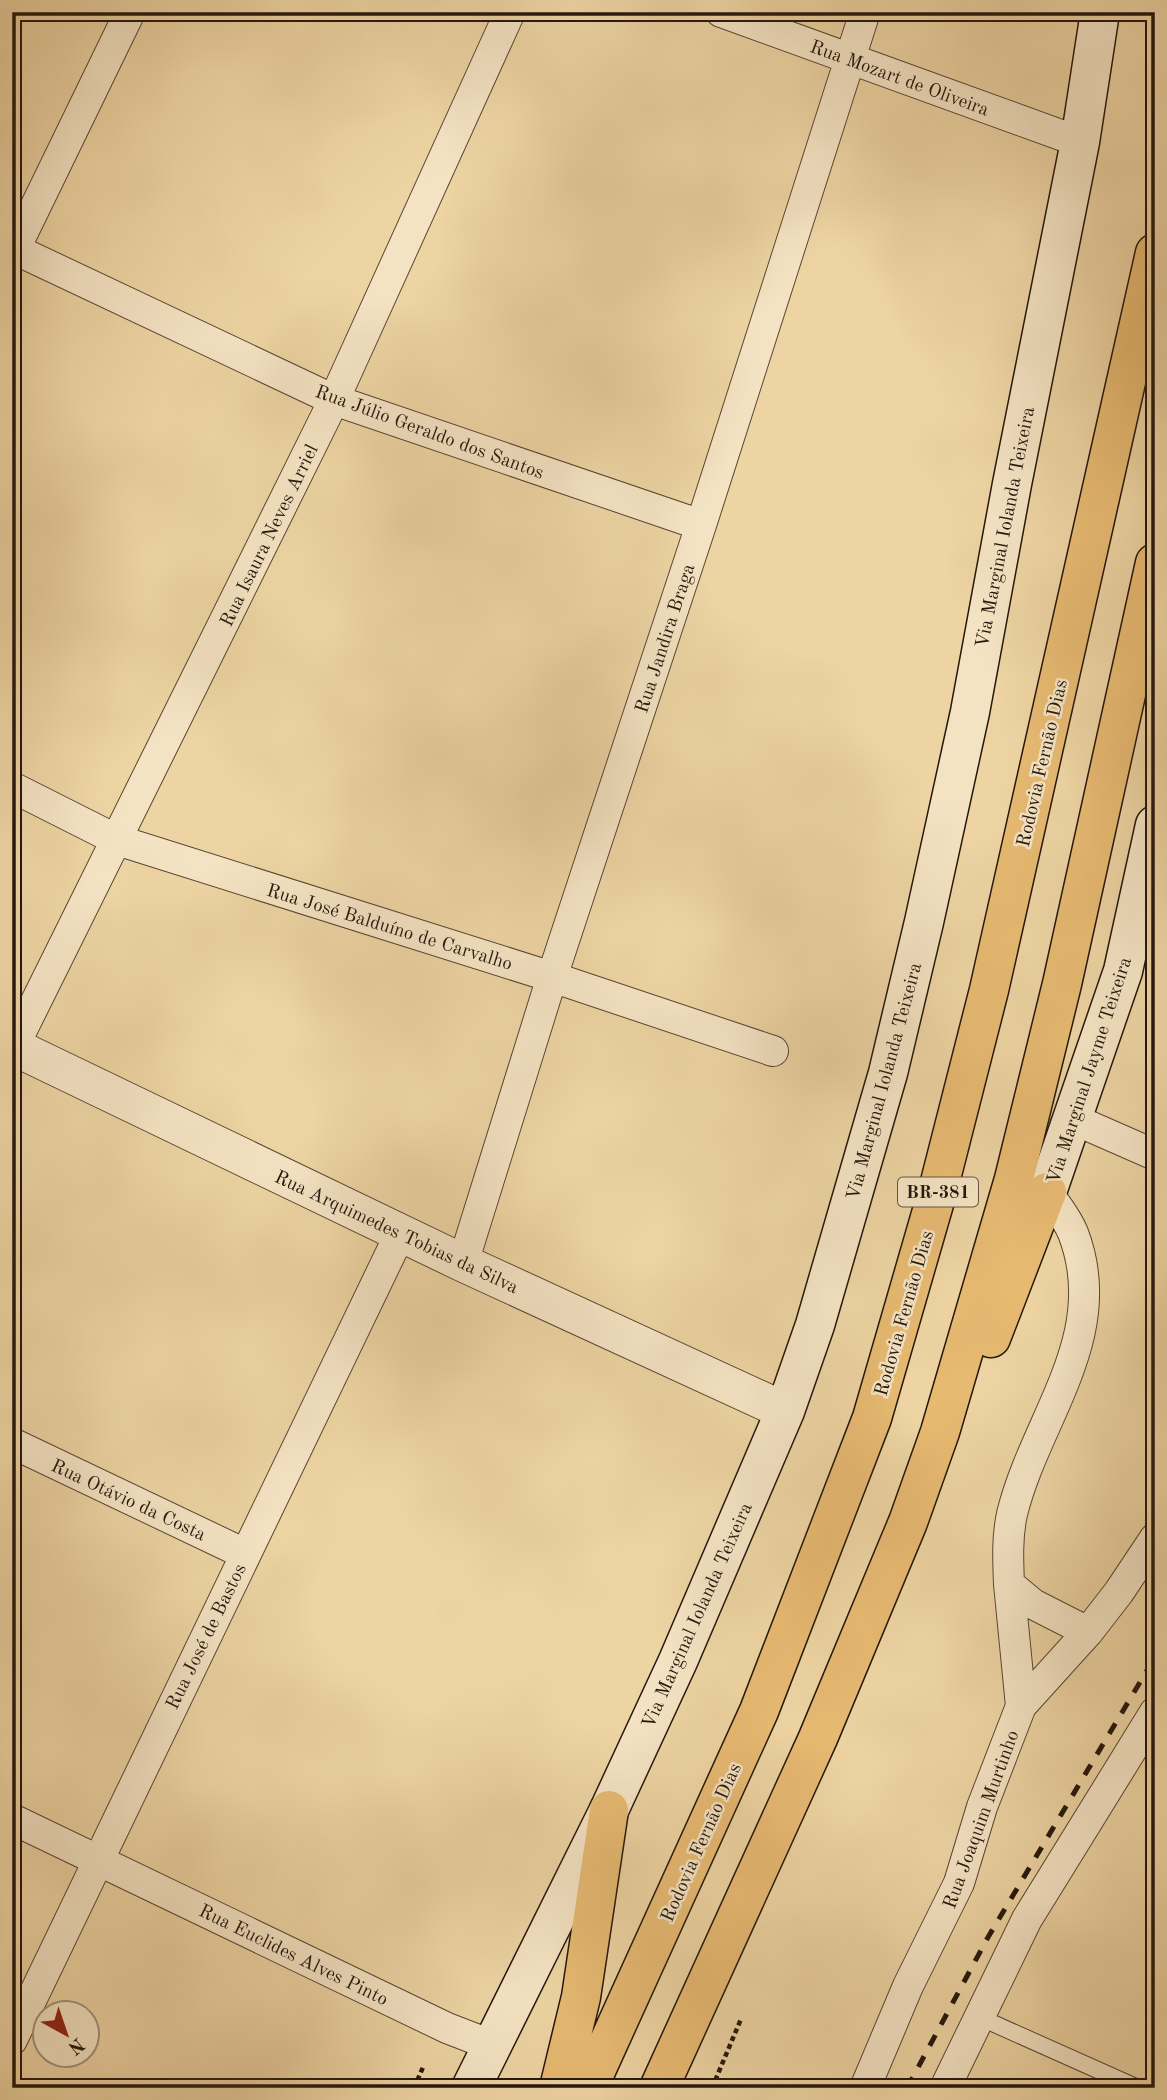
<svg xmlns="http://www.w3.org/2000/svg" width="1167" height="2100" font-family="'Old Standard TT',serif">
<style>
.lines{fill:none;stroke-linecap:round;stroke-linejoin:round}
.service-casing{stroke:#574632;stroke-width:18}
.minor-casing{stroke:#574632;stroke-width:32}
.tertiary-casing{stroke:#574632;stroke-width:39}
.secondary-casing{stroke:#25170d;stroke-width:41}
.motorway-casing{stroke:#25170d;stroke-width:41}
.path{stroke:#25170d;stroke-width:4.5;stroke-dasharray:5 3.5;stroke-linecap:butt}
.service{stroke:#f4e3c3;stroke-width:16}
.minor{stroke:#f4e3c3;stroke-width:30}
.tertiary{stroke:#f4e3c3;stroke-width:37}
.secondary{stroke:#f4e3c3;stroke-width:38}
.motorway{stroke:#e7ba72;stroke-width:38}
.rail{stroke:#25170d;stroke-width:5;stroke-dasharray:12 12;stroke-linecap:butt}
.labels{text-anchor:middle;stroke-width:5;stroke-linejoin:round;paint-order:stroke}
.shield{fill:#f4e3c3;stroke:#635444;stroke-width:2}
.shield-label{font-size:18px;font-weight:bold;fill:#25170d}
.street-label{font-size:19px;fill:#25170d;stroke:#f4e3c3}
</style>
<rect width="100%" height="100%" fill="#eed4a3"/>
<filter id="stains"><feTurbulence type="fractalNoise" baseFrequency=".00286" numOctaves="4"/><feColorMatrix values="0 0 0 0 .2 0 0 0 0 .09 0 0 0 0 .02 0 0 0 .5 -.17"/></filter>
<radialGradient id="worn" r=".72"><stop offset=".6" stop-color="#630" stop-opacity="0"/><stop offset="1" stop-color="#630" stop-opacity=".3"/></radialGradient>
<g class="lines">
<!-- service casing -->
<g class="service-casing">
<path id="service" d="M 979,2017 L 1138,2088"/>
</g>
<!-- minor casing -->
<g class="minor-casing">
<path id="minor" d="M 721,12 L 1080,142
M 12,248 L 334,400 L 701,525
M 12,255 L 130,12
M 12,787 L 117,840 L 552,977 L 773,1051
M 12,1050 L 334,400 L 510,12
M 1073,1119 L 1155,1155
M 1047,1192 C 1056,1205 1067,1218 1073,1233 C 1113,1336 1035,1419 1012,1514 C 1007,1537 1008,1560 1009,1584 L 1033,1604 L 1088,1632
M 463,1263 L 552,977 L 701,525 L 865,12
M 12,1443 L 245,1554
M 1009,1584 L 1021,1706
M 12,1819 L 447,2028 L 491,2045
M 12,2040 L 400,1234
M 865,2088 L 908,1986 L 959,1883 L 982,1807 L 1021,1706 L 1088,1632 L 1119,1592 L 1155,1538
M 945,2088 L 1027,1919 L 1155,1712"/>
</g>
<!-- tertiary casing -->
<g class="tertiary-casing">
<path id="tertiary" d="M 12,1046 L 463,1263 L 785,1411"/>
</g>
<!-- secondary casing -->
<g class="secondary-casing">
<path id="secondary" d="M 1047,1192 L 1123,971 L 1155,825
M 471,2088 L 609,1810 L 678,1661 L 785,1411 L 815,1325 L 888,1073 L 924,922 L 970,712 L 1012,484 L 1080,142 L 1100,12"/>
</g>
<!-- motorway casing -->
<g class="motorway-casing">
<path id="motorway" d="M 991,1338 L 1047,1192
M 559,2088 L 581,1997 L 609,1810
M 588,2088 L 759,1711 L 872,1418 L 938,1190 L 989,990 L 1155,253
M 659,2088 L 818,1738 L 908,1522 L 940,1432 L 1014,1179 L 1062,984 L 1155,563"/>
</g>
<!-- path -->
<path class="path" d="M 414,2088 L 424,2065
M 712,2088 L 741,2019"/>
<!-- service -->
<use href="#service" class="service"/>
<!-- minor -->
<use href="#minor" class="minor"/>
<!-- tertiary -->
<use href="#tertiary" class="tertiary"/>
<!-- secondary -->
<use href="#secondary" class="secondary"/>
<!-- motorway -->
<use href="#motorway" class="motorway"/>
<!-- rail -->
<path class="rail" d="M 907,2088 L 987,1939 L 1155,1657"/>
</g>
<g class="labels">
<!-- shield labels -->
<rect class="shield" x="898" y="1177.5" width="80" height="29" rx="5"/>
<g class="shield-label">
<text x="938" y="1198">BR-381</text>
</g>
<!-- street labels -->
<g class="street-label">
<text transform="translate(900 77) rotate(20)" y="7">Rua Mozart de Oliveira</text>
<text transform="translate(430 431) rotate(20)" y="7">Rua Júlio Geraldo dos Santos</text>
<text transform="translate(1004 527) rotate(-79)" y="7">Via Marginal Iolanda Teixeira</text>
<text transform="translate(268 535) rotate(-64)" y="7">Rua Isaura Neves Arriel</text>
<text transform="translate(664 638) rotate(-72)" y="7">Rua Jandira Braga</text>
<text transform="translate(1041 763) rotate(-77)" y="7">Rodovia Fernão Dias</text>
<text transform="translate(390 926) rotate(17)" y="7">Rua José Balduíno de Carvalho</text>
<text transform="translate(1088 1070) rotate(-72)" y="7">Via Marginal Jayme Teixeira</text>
<text transform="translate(883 1081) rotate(-75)" y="7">Via Marginal Iolanda Teixeira</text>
<text transform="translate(397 1231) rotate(25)" y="7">Rua Arquimedes Tobias da Silva</text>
<text transform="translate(903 1313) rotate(-74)" y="7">Rodovia Fernão Dias</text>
<text transform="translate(129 1499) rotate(25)" y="7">Rua Otávio da Costa</text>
<text transform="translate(696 1615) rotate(-66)" y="7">Via Marginal Iolanda Teixeira</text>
<text transform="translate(205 1636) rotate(-64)" y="7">Rua José de Bastos</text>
<text transform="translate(980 1819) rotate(-70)" y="7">Rua Joaquim Murtinho</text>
<text transform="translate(700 1842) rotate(-66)" y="7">Rodovia Fernão Dias</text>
<text transform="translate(294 1954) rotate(26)" y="7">Rua Euclides Alves Pinto</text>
</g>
</g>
<!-- margin -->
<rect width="1167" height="2100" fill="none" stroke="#eed4a3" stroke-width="42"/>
<rect x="14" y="14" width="1139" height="2072" fill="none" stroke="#25170d" stroke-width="3.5"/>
<rect x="21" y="21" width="1125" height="2058" fill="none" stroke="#25170d" stroke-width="2"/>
<!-- north arrow -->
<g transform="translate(66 2034) rotate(140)"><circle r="33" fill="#f4e3c3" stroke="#a1917a" stroke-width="2"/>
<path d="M0-5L12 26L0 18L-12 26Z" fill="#8f2418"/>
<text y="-10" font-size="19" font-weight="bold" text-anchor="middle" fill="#25170d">N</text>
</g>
<rect width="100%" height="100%" filter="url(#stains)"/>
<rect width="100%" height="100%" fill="url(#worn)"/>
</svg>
